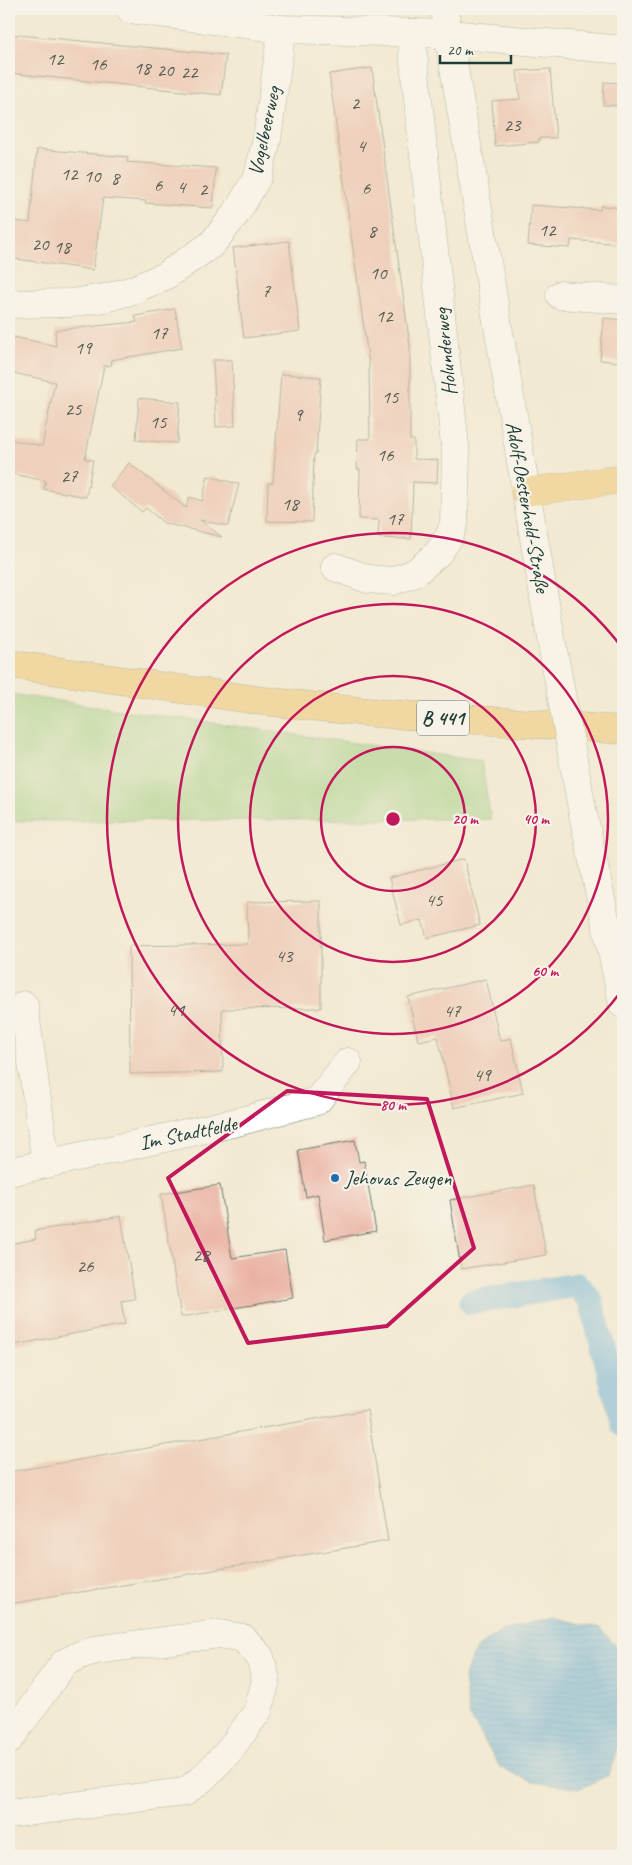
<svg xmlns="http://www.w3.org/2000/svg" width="632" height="1865" font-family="Caveat,sans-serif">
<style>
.green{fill:#98cd7f;stroke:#5c855a}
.water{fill:url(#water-rules);stroke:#427689}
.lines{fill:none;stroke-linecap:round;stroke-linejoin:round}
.canal{stroke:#65b0de;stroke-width:25}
.building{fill:#eab1a2}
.minor-casing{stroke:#69796b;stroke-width:29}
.major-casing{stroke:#69796b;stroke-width:29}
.minor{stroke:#fff;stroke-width:28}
.major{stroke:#f0c469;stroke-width:28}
.minor-bridge-casing{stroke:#69796b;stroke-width:29;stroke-linecap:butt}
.minor-bridge{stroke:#fff;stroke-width:28}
.marked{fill:none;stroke:#c2185b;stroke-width:4;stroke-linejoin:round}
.ring{fill:none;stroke:#c2185b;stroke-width:2.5}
.poi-dot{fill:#1f6fb2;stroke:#f7f3e8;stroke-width:2}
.labels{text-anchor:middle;stroke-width:4.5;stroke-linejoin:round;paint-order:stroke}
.number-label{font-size:19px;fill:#525a50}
.shield{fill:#f7f3e8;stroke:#60746a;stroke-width:1}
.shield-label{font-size:20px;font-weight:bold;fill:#1f3d34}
.street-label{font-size:21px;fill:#1f3d34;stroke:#f7f3e8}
.poi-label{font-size:21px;fill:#1f3d34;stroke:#f7f3e8;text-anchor:start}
.centre{fill:#c2185b;stroke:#f7f3e8;stroke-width:2.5}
.ring-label{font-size:15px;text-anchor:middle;font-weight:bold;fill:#c2185b;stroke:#f7f3e8;stroke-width:4.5;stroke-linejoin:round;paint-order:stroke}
</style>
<defs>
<pattern id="water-rules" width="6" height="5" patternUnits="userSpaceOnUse" patternTransform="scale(1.25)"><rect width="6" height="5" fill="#65b0de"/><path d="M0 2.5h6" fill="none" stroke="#5390b5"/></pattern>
</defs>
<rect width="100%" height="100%" fill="#f7f3e8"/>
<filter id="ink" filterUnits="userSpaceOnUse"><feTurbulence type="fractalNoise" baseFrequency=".02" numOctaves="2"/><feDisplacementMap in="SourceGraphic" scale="10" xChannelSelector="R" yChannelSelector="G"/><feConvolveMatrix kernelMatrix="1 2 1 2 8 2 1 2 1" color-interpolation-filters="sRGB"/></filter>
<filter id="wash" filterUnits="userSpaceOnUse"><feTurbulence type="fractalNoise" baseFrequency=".0096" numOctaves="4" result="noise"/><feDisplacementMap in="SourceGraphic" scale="20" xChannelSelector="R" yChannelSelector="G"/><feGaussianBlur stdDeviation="1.12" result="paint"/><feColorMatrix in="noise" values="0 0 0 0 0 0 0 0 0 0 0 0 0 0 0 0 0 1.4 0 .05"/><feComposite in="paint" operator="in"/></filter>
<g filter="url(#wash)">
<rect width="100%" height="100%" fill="#f2e9d2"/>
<!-- green -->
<path class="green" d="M 9,694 L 481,761 L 491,819 L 9,821 Z"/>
<!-- water -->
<path class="water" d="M 552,1617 L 600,1629 L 623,1653 L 623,1738 L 617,1748 L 609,1775 L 579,1789 L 532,1782 L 500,1767 L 469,1715 L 464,1677 L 475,1650 L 500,1631 Z"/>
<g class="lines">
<!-- canal -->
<path class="canal" d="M 471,1302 L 577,1285 L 591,1301 L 623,1425"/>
</g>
<g id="blocks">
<!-- building -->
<path class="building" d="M 9,34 L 226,55 L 221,95 L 9,73 Z
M 372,68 L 410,346 L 410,440 L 414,440 L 414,459 L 438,460 L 437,483 L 413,482 L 411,539 L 378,538 L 379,520 L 359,519 L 360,469 L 357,469 L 358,439 L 370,439 L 369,365 L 329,74 Z
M 550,69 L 556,138 L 539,138 L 539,142 L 495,146 L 492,101 L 520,99 L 517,71 Z
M 604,82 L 623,83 L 622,106 L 603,105 Z
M 37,149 L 128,157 L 127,162 L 216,168 L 213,208 L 145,203 L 146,201 L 103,198 L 93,270 L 9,258 L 9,220 L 30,223 Z
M 531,205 L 600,210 L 601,206 L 623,208 L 623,244 L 571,240 L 570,248 L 528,245 Z
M 289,241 L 300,331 L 244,338 L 233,248 Z
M 175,309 L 182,348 L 111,360 L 112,365 L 104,366 L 85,459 L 93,460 L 86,497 L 44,489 L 46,481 L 9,473 L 9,439 L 42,446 L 55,382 L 9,372 L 9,336 L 56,346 L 55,330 L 137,322 L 135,316 Z
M 604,318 L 623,320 L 623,362 L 600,360 Z
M 213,360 L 232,360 L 235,426 L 216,427 Z
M 281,374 L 321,377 L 316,454 L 314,454 L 312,522 L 267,521 L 268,483 L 273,483 Z
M 139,398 L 180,402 L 177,443 L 136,440 Z
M 129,463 L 186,508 L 189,497 L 202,501 L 208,476 L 239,484 L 228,526 L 200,520 L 222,537 L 164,523 L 146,508 L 142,512 L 110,486 Z
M 464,859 L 480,925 L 427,938 L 422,920 L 401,925 L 389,878 Z
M 321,901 L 321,1008 L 222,1009 L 223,1072 L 130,1074 L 129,946 L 248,944 L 247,902 Z
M 486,979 L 500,1041 L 511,1038 L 523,1093 L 454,1108 L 438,1037 L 418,1041 L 408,997 Z
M 355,1140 L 359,1162 L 364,1161 L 376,1231 L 325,1240 L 318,1194 L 306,1197 L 298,1150 Z
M 220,1185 L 232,1258 L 285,1250 L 293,1298 L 181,1317 L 161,1194 Z
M 534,1185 L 546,1255 L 461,1269 L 450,1200 Z
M 121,1216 L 135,1299 L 121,1301 L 125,1324 L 9,1346 L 9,1244 L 36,1239 L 35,1231 Z
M 367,1410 L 388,1541 L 9,1604 L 9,1472 Z"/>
</g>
</g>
<g filter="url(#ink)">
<use href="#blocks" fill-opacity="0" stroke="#69796b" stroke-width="1"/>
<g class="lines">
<!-- minor casing -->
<g class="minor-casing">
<path id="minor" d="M 130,9 L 282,29 L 449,34 L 623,50
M 444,9 L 552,644
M 560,295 L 623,300
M 9,304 L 70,303 L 105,298 L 130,291 L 165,276 L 212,244 L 237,212 L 258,176 L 267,139 L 282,29
M 335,567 L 368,579 L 393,581 L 415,573 L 438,553 L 449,537 L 454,523 L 456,455 L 411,34
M 583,814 L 623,1004
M 24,1005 L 46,1164
M 9,1172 L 237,1122 L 317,1101 L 348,1062
M 9,1740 L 64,1663 L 80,1655 L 95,1650 L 219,1634 L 243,1638 L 260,1657 L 266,1680 L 258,1711 L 228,1752 L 203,1778 L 185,1792 L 9,1814"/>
</g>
<!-- major casing -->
<g class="major-casing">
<path id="major" d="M 525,492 L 623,479
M 9,664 L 263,701 L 376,713 L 623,730"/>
</g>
<!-- minor -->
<use href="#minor" class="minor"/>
<!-- major -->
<use href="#major" class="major"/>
<!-- minor-bridge casing -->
<g class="minor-bridge-casing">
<path id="minor-bridge" d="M 552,644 L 583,814"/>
</g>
<!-- minor-bridge -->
<use href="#minor-bridge" class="minor-bridge"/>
</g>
</g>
<!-- marked area -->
<path d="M0 0H632V1865H0ZM 287,1091 L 427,1099 L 474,1248 L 387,1326 L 248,1343 L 168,1178 Z" fill="#f2e9d2" fill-opacity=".55" fill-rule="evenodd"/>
<path class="marked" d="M 287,1091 L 427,1099 L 474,1248 L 387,1326 L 248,1343 L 168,1178 Z"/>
<!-- distance rings -->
<g class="ring">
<circle cx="393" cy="819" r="72"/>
<circle cx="393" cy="819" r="143"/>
<circle cx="393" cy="819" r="215"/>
<path d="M623 989A286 286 0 1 1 623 649"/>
</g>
<!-- markers -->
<circle class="poi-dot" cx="335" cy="1178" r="5"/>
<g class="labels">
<!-- number labels -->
<g class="number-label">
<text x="55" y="65">12</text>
<text x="98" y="70">16</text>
<text x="142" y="74">18</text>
<text x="165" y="76">20</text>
<text x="189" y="78">22</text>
<text x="355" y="109">2</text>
<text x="512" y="131">23</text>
<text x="361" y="152">4</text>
<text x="69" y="180">12</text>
<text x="92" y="182">10</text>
<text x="115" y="184">8</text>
<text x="158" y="191">6</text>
<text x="181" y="193">4</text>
<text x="366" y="194">6</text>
<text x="203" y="195">2</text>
<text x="547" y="236">12</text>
<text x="372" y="237">8</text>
<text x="40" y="250">20</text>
<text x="62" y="253">18</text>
<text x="378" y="279">10</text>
<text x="266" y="297">7</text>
<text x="384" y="322">12</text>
<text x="159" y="339">17</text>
<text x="83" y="354">19</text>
<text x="390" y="403">15</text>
<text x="73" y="415">25</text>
<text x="298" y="421">9</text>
<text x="158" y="428">15</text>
<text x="385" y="461">16</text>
<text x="69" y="482">27</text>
<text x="290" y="510">18</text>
<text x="395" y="525">17</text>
<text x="434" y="906">45</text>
<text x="284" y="962">43</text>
<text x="176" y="1016">41</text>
<text x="452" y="1017">47</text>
<text x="482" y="1081">49</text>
<text x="201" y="1261">28</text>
<text x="85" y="1272">26</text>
</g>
<!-- shield labels -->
<rect class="shield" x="417" y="700.5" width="52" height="35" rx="4"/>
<g class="shield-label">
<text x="443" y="725">B 441</text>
</g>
<!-- street labels -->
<g class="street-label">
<text transform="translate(264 131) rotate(-78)" y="7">Vogelbeerweg</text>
<text transform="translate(445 352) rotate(-96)" y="7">Holunderweg</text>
<text transform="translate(528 507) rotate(80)" y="7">Adolf-Oesterheld-Straße</text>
<text transform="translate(188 1133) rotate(-12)" y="7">Im Stadtfelde</text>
</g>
<!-- poi labels -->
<g class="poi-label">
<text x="345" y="1185">Jehovas Zeugen</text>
</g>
</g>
<circle cx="393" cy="819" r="8" class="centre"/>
<g class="ring-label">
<text x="465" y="824">20 m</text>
<text x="536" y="824">40 m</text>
<text x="545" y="976">60 m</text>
<text x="393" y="1110">80 m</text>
</g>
<!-- margin -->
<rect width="632" height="1865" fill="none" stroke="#f7f3e8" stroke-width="30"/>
<!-- scale -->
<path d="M440 55v8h71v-8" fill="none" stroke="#1f3d34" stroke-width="2.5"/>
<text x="447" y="55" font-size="15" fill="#1f3d34" stroke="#f7f3e8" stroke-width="4" paint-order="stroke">20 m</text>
</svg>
